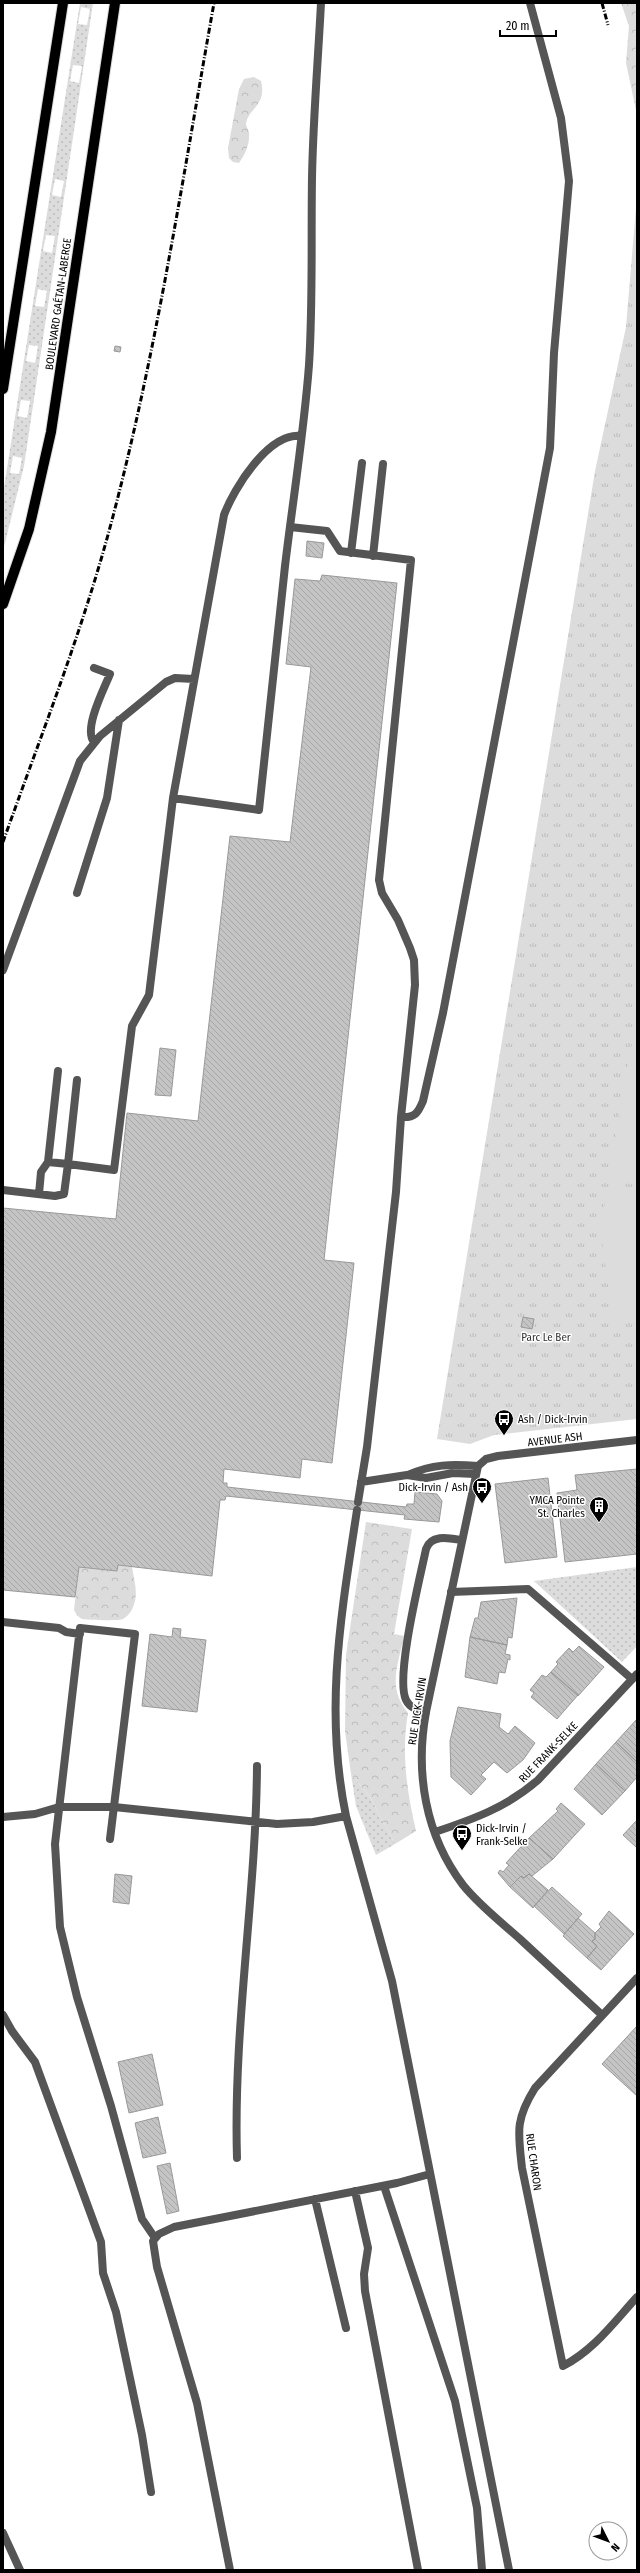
<svg xmlns="http://www.w3.org/2000/svg" width="640" height="2573" font-family="'Fira Sans Condensed',sans-serif">
<style>
.grass{fill:url(#grass-dots);fill-rule:evenodd}
.forest{fill:url(#forest-crowns)}
.park{fill:url(#park-tufts)}
.pitch{fill:#dcdcdc}
.building{fill:url(#building-back-hatch);stroke:#999}
.lines{fill:none;stroke-linecap:round;stroke-linejoin:round}
.primary-casing{stroke:#dbdbdb;stroke-width:12}
.lane{stroke:#555;stroke-width:8}
.street{stroke:#555;stroke-width:8}
.primary{stroke:#000;stroke-width:10}
.rail{stroke:#000;stroke-width:3;stroke-dasharray:6 2 1 2;stroke-linecap:butt}
.labels{text-anchor:middle;stroke-width:3;stroke-linejoin:round;paint-order:stroke}
.street-label{font-size:11px;fill:#000;stroke:#fff}
.park-label{font-size:11px;fill:#333;stroke:#fff}
.poi-label{font-size:11px;fill:#000;stroke:#fff;text-anchor:start}
</style>
<defs>
<pattern id="grass-dots" width="8" height="8" patternUnits="userSpaceOnUse"><rect width="8" height="8" fill="#dcdcdc"/><path d="M2 2h.1M6 6h.1" fill="none" stroke="#bbb" stroke-width="1.8" stroke-linecap="round"/></pattern>
<pattern id="forest-crowns" width="20" height="18" patternUnits="userSpaceOnUse"><rect width="20" height="18" fill="#dcdcdc"/><path d="M2 6a3 3 0 1 1 6 0M12 15a3 3 0 1 1 6 0" fill="none" stroke="#bbb"/></pattern>
<pattern id="park-tufts" width="24" height="20" patternUnits="userSpaceOnUse"><rect width="24" height="20" fill="#dcdcdc"/><path d="M3 7l-1-3M5 7V3M7 7l1-3M15 17l-1-3M17 17v-4M19 17l1-3" fill="none" stroke="#bbb"/></pattern>
<pattern id="building-back-hatch" width="6" height="6" patternUnits="userSpaceOnUse"><rect width="6" height="6" fill="#c4c4c4"/><path d="M-1 5l2 2M0 0l6 6M5-1l2 2" fill="none" stroke="#a7a7a7"/></pattern>
</defs>
<rect width="100%" height="100%" fill="#fff"/>
<!-- grass -->
<path class="grass" d="M 80,3 L 93,3 L 24,466 L 3,551 L 3,494 ZM 81,7 L 90,9 L 87,25 L 78,24 ZM 73,65 L 82,66 L 79,83 L 70,81 ZM 55,179 L 64,181 L 61,197 L 52,195 ZM 46,235 L 55,236 L 52,253 L 43,251 ZM 38,289 L 47,291 L 44,307 L 35,306 ZM 29,345 L 38,346 L 35,363 L 26,361 ZM 21,400 L 30,401 L 27,418 L 18,416 ZM 13,456 L 22,458 L 19,474 L 10,473 Z
M 637,1567 L 637,1646 L 622,1662 L 534,1581 Z
M 351,1774 L 370,1797 L 395,1844 L 376,1855 L 356,1806 Z"/>
<!-- forest -->
<path class="forest" d="M 621,3 L 637,3 L 637,115 L 626,63 L 629,26 Z
M 254,77 L 261,81 C 267,106 248,108 246,124 C 246,127 249,130 249,133 C 250,144 245,155 239,163 L 233,162 L 229,158 L 228,148 L 239,89 L 244,79 Z
M 366,1522 L 412,1529 L 394,1634 L 404,1636 C 398,1666 387,1687 408,1713 C 401,1753 407,1792 416,1831 L 395,1844 L 370,1797 L 351,1774 L 345,1731 L 346,1655 Z
M 118,1565 L 132,1567 C 134,1580 139,1594 133,1607 C 132,1611 127,1617 123,1619 C 120,1621 86,1620 82,1619 C 78,1617 76,1614 74,1610 L 79,1567 L 117,1571 Z"/>
<!-- park -->
<path class="park" d="M 637,196 L 637,1419 L 494,1435 L 470,1444 L 437,1439 L 595,471 L 626,327 Z"/>
<!-- pitch -->
<path class="pitch" d="M 637,1015 L 637,1185 L 608,1180 Z
M 615,1191 L 637,1195 L 637,1324 L 613,1320 L 600,1227 L 605,1202 Z"/>
<!-- building -->
<path class="building" d="M 115,346 L 121,347 L 120,352 L 114,351 Z
M 307,541 L 324,543 L 322,558 L 306,556 Z
M 322,575 L 397,583 L 324,1260 L 354,1263 L 332,1463 L 302,1459 L 300,1478 L 224,1469 L 223,1483 L 227,1483 L 227,1487 L 406,1507 L 407,1504 L 414,1504 L 415,1492 L 437,1494 L 442,1501 L 439,1522 L 404,1519 L 405,1515 L 226,1496 L 225,1500 L 220,1500 L 212,1576 L 118,1565 L 117,1571 L 79,1567 L 75,1597 L 3,1590 L 3,1208 L 116,1219 L 127,1113 L 198,1121 L 230,836 L 290,842 L 311,667 L 286,664 L 295,579 L 320,581 Z
M 160,1048 L 176,1050 L 171,1096 L 155,1095 Z
M 523,1317 L 534,1319 L 532,1329 L 521,1327 Z
M 637,1469 L 637,1554 L 565,1562 L 557,1493 L 577,1490 L 575,1475 Z
M 548,1478 L 557,1557 L 505,1563 L 495,1484 Z
M 517,1598 L 512,1638 L 508,1637 L 507,1645 L 470,1637 L 475,1618 L 478,1618 L 481,1602 Z
M 173,1628 L 181,1629 L 180,1637 L 206,1640 L 197,1712 L 142,1706 L 150,1634 L 172,1637 Z
M 470,1637 L 507,1645 L 505,1654 L 510,1655 L 510,1660 L 508,1659 L 505,1673 L 499,1672 L 497,1684 L 465,1677 Z
M 579,1646 L 604,1667 L 578,1696 L 551,1672 L 558,1664 L 556,1662 L 569,1648 L 573,1652 Z
M 551,1672 L 578,1695 L 557,1719 L 531,1697 L 534,1693 L 530,1690 L 542,1675 L 546,1677 Z
M 458,1707 L 501,1714 L 499,1727 L 508,1734 L 515,1726 L 535,1743 L 523,1760 L 507,1773 L 494,1762 L 481,1775 L 486,1779 L 471,1795 L 451,1777 L 450,1741 Z
M 637,1719 L 637,1762 L 616,1742 Z
M 616,1742 L 637,1762 L 637,1777 L 625,1791 L 596,1764 Z
M 596,1764 L 625,1791 L 602,1815 L 574,1789 Z
M 561,1803 L 585,1824 L 553,1859 L 529,1838 L 558,1811 L 556,1809 Z
M 637,1820 L 637,1848 L 623,1835 Z
M 529,1838 L 553,1859 L 532,1876 L 529,1874 L 524,1878 L 521,1876 L 510,1887 L 498,1873 L 500,1870 L 503,1872 L 509,1865 L 506,1863 Z
M 115,1874 L 132,1876 L 129,1904 L 113,1902 Z
M 529,1874 L 548,1890 L 533,1908 L 510,1887 L 521,1876 L 524,1878 Z
M 552,1887 L 582,1914 L 564,1934 L 534,1906 Z
M 609,1911 L 634,1934 L 601,1970 L 587,1958 L 597,1946 L 592,1941 L 595,1939 L 595,1933 L 601,1927 L 599,1924 Z
M 578,1918 L 595,1933 L 595,1939 L 592,1941 L 597,1946 L 587,1958 L 563,1936 Z
M 637,2026 L 637,2096 L 602,2064 Z
M 152,2054 L 163,2105 L 129,2113 L 118,2062 Z
M 158,2117 L 166,2153 L 143,2158 L 135,2123 Z
M 170,2163 L 179,2211 L 167,2214 L 157,2166 Z"/>
<g class="lines">
<!-- primary casing -->
<g class="primary-casing">
<path id="primary" d="M 3,389 L 63,3
M 3,604 L 29,529 L 51,432 L 115,3"/>
</g>
<!-- lane -->
<path class="lane" d="M 301,436 C 269,432 234,488 224,515 L 173,798 L 259,810 L 285,566 C 293,499 304,432 309,365 C 313,303 311,240 312,178 C 313,120 318,61 321,3
M 290,527 L 327,531 L 340,551 L 411,560 L 379,880 L 382,893 L 398,920 L 410,948 L 414,960 L 415,985 L 401,1117 L 396,1192 L 367,1447 L 358,1502
M 351,553 L 362,463
M 373,556 L 383,464
M 94,668 L 110,674 C 104,689 83,729 94,742
M 77,893 L 107,798 L 119,720
M 3,970 L 80,761 L 100,736 L 166,682 L 175,678 L 194,679
M 58,1071 L 48,1162 L 68,1164 L 77,1080
M 401,1117 C 415,1118 418,1113 423,1101 L 443,1013 L 550,448 L 554,353 L 569,181 L 561,118 L 530,3
M 3,1190 L 55,1196 L 64,1194 L 68,1164 L 114,1170 L 132,1026 L 149,995 L 173,798
M 39,1194 L 41,1172 L 48,1162
M 408,1475 C 432,1464 452,1464 478,1466
M 361,1482 L 407,1475 L 426,1478 L 453,1473 L 475,1474
M 451,1592 L 528,1589 L 632,1679
M 3,1622 L 59,1628 L 66,1632 L 80,1634
M 426,1712 C 417,1710 410,1708 406,1700 C 395,1677 420,1578 426,1549 C 431,1534 449,1538 461,1540
M 346,1816 L 392,1981 L 509,2570
M 3,1817 L 35,1814 L 59,1807 L 114,1807 L 277,1824 L 313,1822 L 346,1816 C 324,1710 341,1615 357,1510
M 110,1839 L 135,1634 L 80,1628 L 55,1844 L 60,1927 L 77,1997 L 111,2106 L 142,2219 L 155,2238
M 3,2015 L 12,2031 L 35,2062 L 101,2242 L 103,2273 L 116,2312 L 142,2435 L 151,2492
M 237,2158 C 233,2027 256,1897 257,1766
M 384,2186 L 455,2401 L 477,2508 L 482,2570
M 355,2191 L 368,2248 L 364,2274 L 365,2291 L 418,2570
M 315,2199 L 346,2328
M 3,2533 L 20,2570
M 230,2570 L 197,2403 L 157,2267 L 153,2241 L 159,2234 L 174,2227 L 397,2183 L 430,2174"/>
<!-- street -->
<path class="street" d="M 435,1832 C 474,1819 507,1807 538,1780 L 637,1674
M 637,1978 L 535,2088 C 515,2120 518,2132 522,2168 L 563,2366 C 594,2350 614,2322 637,2297
M 602,2015 C 575,1990 547,1964 520,1939 C 501,1922 479,1905 463,1885 C 425,1835 415,1772 426,1712 L 478,1466 L 486,1459 L 498,1456 L 637,1440"/>
<!-- primary -->
<use href="#primary" class="primary"/>
<!-- rail -->
<path class="rail" d="M 602,3 L 608,25
M 3,842 C 41,735 83,630 112,520 C 157,350 183,176 214,3"/>
</g>
<!-- icons -->
<defs>
<g id="bus-pin" transform="scale(1)"><path d="M0 17L-7.5 6A9.5 9.5 0 1 1 7.5 6Z" fill="#000" stroke="#fff"/><path d="M-5-6H5V4H4V6H2V4H-2V6H-4V4H-5ZM-3.5-4V0h7V-4ZM-3.5 1.2v1.5H-2V1.2ZM2 1.2v1.5H3.5V1.2Z" fill="#fff"/></g>
<g id="building-pin" transform="scale(1)"><path d="M0 17L-7.5 6A9.5 9.5 0 1 1 7.5 6Z" fill="#000" stroke="#fff"/><path d="M-4-6H4V6H1V3H-1V6H-4ZM-2.5-4.3h1.7v1.8h-1.7ZM.8-4.3h1.7v1.8H.8ZM-2.5-1h1.7V.8h-1.7ZM.8-1h1.7V.8H.8Z" fill="#fff"/></g>
</defs>
<g fill-rule="evenodd">
<use href="#bus-pin" x="504" y="1419"/>
<use href="#bus-pin" x="482" y="1487"/>
<use href="#building-pin" x="599" y="1506"/>
<use href="#bus-pin" x="462" y="1834"/>
</g>
<g class="labels">
<!-- street labels -->
<g class="street-label">
<text transform="translate(58 304) rotate(-82)" y="4">BOULEVARD GAÉTAN-LABERGE</text>
<text transform="translate(555 1439) rotate(-7)" y="4">AVENUE ASH</text>
<text transform="translate(417 1711) rotate(-81)" y="4">RUE DICK-IRVIN</text>
<text transform="translate(548 1752) rotate(-46)" y="4">RUE FRANK-SELKE</text>
<text transform="translate(534 2162) rotate(82)" y="4">RUE CHARON</text>
</g>
<!-- park labels -->
<g class="park-label">
<text x="546" y="1341">Parc Le Ber</text>
</g>
<!-- poi labels -->
<g class="poi-label">
<text x="518" y="1423">Ash / Dick-Irvin</text>
<text x="468" y="1491" text-anchor="end">Dick-Irvin / Ash</text>
<text x="585" y="1504" text-anchor="end">YMCA Pointe<tspan x="585" dy="13">St. Charles</tspan></text>
<text x="476" y="1832">Dick-Irvin /<tspan x="476" dy="13">Frank-Selke</tspan></text>
</g>
</g>
<!-- border -->
<rect width="640" height="2573" fill="none" stroke="#000000" stroke-width="8"/>
<!-- north arrow -->
<g transform="translate(608 2541) rotate(132)"><circle r="19" fill="#ffffff" stroke="#999999"/>
<path d="M0-3L7 15L0 10L-7 15Z" fill="#000000"/>
<text y="-6" font-size="11" font-weight="bold" text-anchor="middle" fill="#000000">N</text>
</g>
<!-- scale -->
<path d="M500 30v6h56v-6" fill="none" stroke="#000000" stroke-width="2"/>
<text x="506" y="30" font-size="12" fill="#000000" stroke="#ffffff" stroke-width="3" paint-order="stroke">20 m</text>
</svg>
